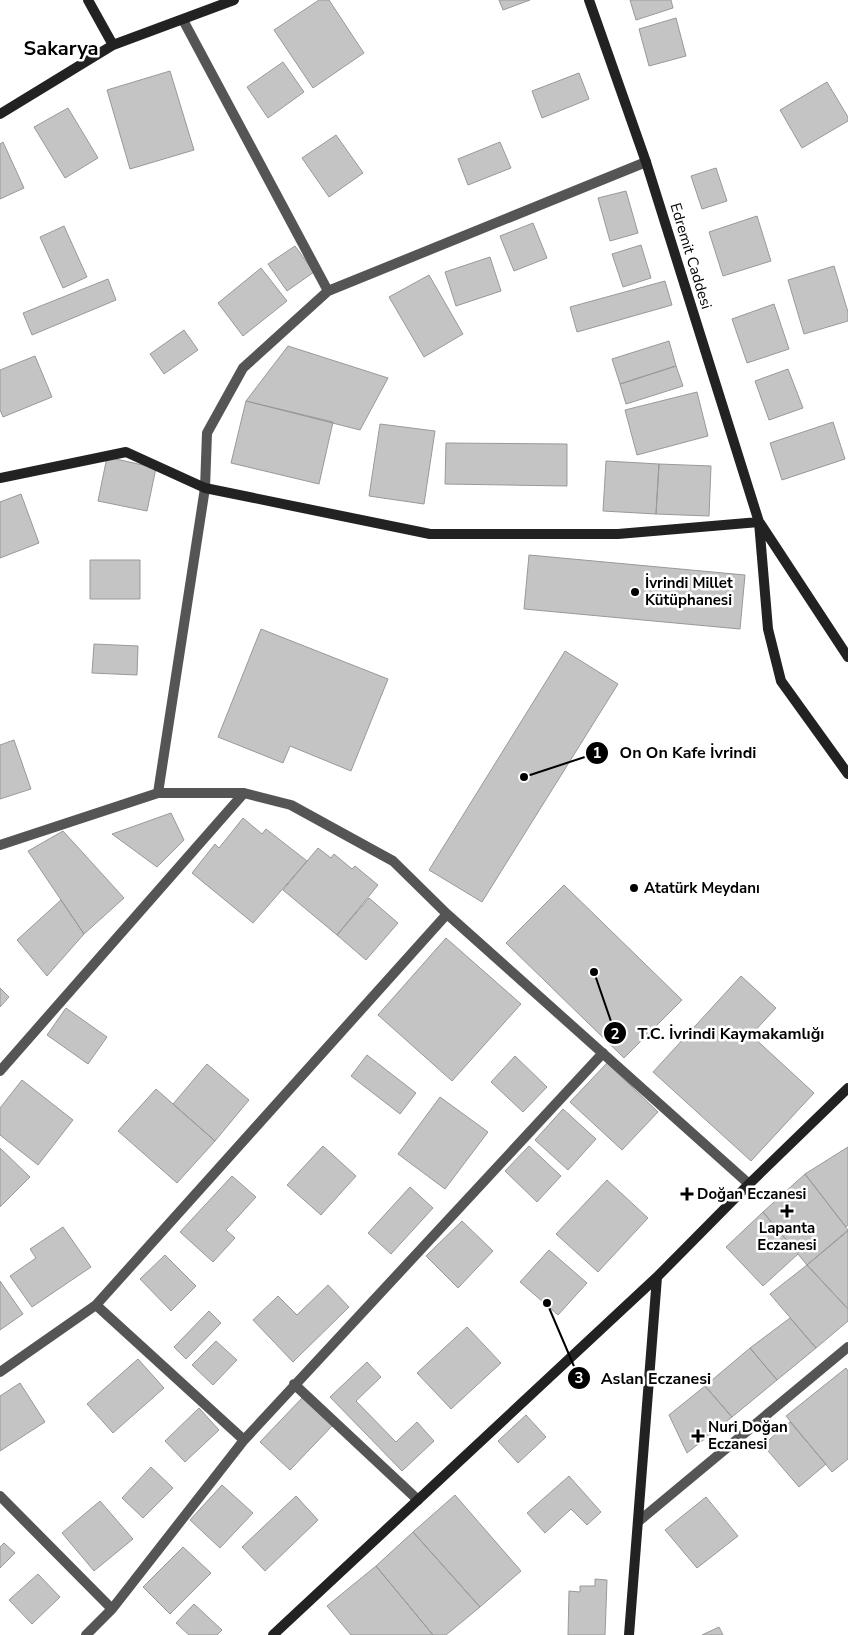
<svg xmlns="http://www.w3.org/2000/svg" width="848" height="1635" font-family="'Nunito Sans',sans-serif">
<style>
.building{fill:#c4c4c4;stroke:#999}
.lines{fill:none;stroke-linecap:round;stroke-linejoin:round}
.street{stroke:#555;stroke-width:10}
.secondary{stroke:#222;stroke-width:10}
.poi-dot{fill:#000;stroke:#fff;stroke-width:2}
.labels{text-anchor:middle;stroke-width:5;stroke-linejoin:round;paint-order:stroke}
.street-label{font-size:15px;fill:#000;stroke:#fff}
.poi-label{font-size:15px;font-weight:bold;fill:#000;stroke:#fff;text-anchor:start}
.district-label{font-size:20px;font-weight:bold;fill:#000;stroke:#fff}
.leader{fill:none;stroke:#000;stroke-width:2}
.callout-dot{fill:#000;stroke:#fff;stroke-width:2}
.mark-label{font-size:15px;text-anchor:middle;font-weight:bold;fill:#fff}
.callout-label{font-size:16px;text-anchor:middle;font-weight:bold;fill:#000;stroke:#fff;stroke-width:5;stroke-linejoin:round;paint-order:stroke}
</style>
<rect width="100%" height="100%" fill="#fff"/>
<!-- building -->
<path class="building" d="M 319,0 L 329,0 L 364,53 L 313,88 L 274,30 Z
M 499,0 L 530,0 L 503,10 Z
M 630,0 L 671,0 L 673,8 L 636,20 Z
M 676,18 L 686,56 L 649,66 L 639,29 Z
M 283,62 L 304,92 L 268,118 L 247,87 Z
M 170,71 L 194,150 L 130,169 L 107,90 Z
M 579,73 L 589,99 L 542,118 L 532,91 Z
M 827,82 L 848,117 L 848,121 L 802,148 L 780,110 Z
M 68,108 L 98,158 L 65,178 L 34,127 Z
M 336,135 L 363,173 L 329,197 L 302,158 Z
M 3,142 L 24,188 L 0,199 L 0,144 Z
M 500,142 L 511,168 L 468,185 L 458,159 Z
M 716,168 L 727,201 L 702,209 L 691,176 Z
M 626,191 L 638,233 L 610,241 L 598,198 Z
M 757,216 L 771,261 L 723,276 L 709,232 Z
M 533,223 L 547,258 L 514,271 L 500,236 Z
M 64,226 L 87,277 L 63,288 L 40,237 Z
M 641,245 L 651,278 L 623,287 L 612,254 Z
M 295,246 L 314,272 L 287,291 L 268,264 Z
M 490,257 L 501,291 L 456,306 L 445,272 Z
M 834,266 L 848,312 L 848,321 L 804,334 L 788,280 Z
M 261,268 L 287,301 L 243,336 L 218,303 Z
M 429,275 L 463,334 L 424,357 L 389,297 Z
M 108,279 L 116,300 L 32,335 L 23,313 Z
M 665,281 L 672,305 L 577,332 L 570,307 Z
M 774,304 L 789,349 L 747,363 L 732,319 Z
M 184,330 L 198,350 L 164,374 L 150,354 Z
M 669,341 L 676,366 L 620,384 L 612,359 Z
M 288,346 L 388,378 L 360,430 L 246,401 Z
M 35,356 L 52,397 L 3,417 L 0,410 L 0,370 Z
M 676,366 L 683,386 L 626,404 L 620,384 Z
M 788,369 L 803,408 L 769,420 L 755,381 Z
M 697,392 L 708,436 L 637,455 L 625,410 Z
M 246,401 L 333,422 L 319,484 L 231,463 Z
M 833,422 L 845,459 L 782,480 L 770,443 Z
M 380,424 L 435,431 L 424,504 L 369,496 Z
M 446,443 L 567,444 L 567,486 L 445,484 Z
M 107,457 L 156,468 L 147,511 L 98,501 Z
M 606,461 L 659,464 L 656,514 L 603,511 Z
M 659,464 L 711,466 L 709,516 L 656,514 Z
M 21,494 L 39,543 L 0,558 L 0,502 Z
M 529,555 L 745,575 L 740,629 L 524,609 Z
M 90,560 L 140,560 L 140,599 L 90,599 Z
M 261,629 L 388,679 L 351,771 L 290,746 L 283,763 L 218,737 Z
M 94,644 L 138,646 L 137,675 L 92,673 Z
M 565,651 L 618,684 L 482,902 L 429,870 Z
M 14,740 L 31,789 L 0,799 L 0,745 Z
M 171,813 L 184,840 L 157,867 L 112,834 Z
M 243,818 L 262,834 L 266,829 L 307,861 L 253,923 L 192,873 L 215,844 L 219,848 Z
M 63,831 L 124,898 L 84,934 L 28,851 Z
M 318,848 L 331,858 L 334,854 L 352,869 L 355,866 L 378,885 L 337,935 L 283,890 Z
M 564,885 L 682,1000 L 624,1058 L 506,943 Z
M 369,898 L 398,923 L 366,960 L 337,935 Z
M 61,900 L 84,934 L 47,976 L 17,940 Z
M 446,938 L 521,1004 L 452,1081 L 378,1015 Z
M 741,976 L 776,1008 L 751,1035 L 814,1093 L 751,1161 L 653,1072 Z
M 0,988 L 9,997 L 0,1007 Z
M 66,1008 L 107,1037 L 88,1064 L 47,1035 Z
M 367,1055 L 416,1093 L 400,1114 L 351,1076 Z
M 515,1056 L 547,1087 L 523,1112 L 491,1082 Z
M 607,1063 L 658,1112 L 622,1150 L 570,1102 Z
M 207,1064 L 249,1100 L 215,1141 L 173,1104 Z
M 22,1080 L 73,1120 L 38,1165 L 0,1135 L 0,1108 Z
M 156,1089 L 215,1141 L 177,1183 L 118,1131 Z
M 440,1097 L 488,1132 L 445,1189 L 398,1154 Z
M 563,1109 L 596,1139 L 568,1170 L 535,1140 Z
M 323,1146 L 356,1176 L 321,1215 L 287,1185 Z
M 529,1146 L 561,1176 L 537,1202 L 505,1171 Z
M 848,1147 L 848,1225 L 846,1227 L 805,1174 Z
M 0,1148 L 30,1177 L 0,1207 Z
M 805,1174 L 848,1230 L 807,1265 L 763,1212 Z
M 232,1176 L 256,1197 L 226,1230 L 235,1238 L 213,1262 L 180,1232 Z
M 607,1180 L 648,1218 L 598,1272 L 556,1234 Z
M 410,1187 L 433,1208 L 391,1254 L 368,1233 Z
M 763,1212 L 798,1254 L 763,1286 L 726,1247 Z
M 462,1221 L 493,1251 L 458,1288 L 426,1256 Z
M 63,1227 L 91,1267 L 32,1307 L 10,1276 L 36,1258 L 30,1249 Z
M 848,1231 L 848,1309 L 807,1265 Z
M 549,1250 L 587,1283 L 558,1315 L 520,1282 Z
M 165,1255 L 196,1286 L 171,1311 L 140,1279 Z
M 807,1265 L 848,1309 L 848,1321 L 816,1348 L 770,1294 Z
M 0,1281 L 23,1314 L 0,1330 Z
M 328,1285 L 349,1307 L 293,1362 L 253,1320 L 278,1296 L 297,1315 Z
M 209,1311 L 221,1323 L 186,1359 L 174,1347 Z
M 790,1318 L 816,1348 L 777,1380 L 750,1348 Z
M 467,1327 L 501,1363 L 451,1409 L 417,1373 Z
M 216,1341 L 237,1360 L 213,1385 L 192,1365 Z
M 750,1348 L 777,1380 L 732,1417 L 705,1386 Z
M 138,1359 L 164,1388 L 113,1433 L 87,1404 Z
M 367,1362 L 381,1377 L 356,1401 L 396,1442 L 417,1422 L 434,1441 L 402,1471 L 330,1397 Z
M 846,1368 L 848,1371 L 848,1459 L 832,1472 L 786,1416 Z
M 20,1383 L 45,1422 L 0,1451 L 0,1396 Z
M 705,1386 L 732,1417 L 687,1453 L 669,1415 Z
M 303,1397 L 333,1425 L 290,1470 L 260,1442 Z
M 199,1408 L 219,1430 L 185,1462 L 165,1441 Z
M 526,1415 L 546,1437 L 518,1463 L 498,1441 Z
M 790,1422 L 826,1464 L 799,1487 L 763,1445 Z
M 151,1467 L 173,1488 L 143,1518 L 122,1498 Z
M 569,1476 L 601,1512 L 587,1525 L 571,1509 L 545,1533 L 527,1513 Z
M 222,1485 L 253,1513 L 220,1548 L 190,1520 Z
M 455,1495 L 521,1571 L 480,1607 L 413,1532 Z
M 296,1496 L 318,1520 L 265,1571 L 242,1547 Z
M 706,1497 L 738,1536 L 697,1568 L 665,1530 Z
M 100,1501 L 133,1539 L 94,1571 L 62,1533 Z
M 413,1532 L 480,1607 L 446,1635 L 433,1635 L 376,1566 Z
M 4,1543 L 15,1553 L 0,1568 L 0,1547 Z
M 183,1547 L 211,1573 L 170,1614 L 143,1587 Z
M 376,1566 L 433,1635 L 351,1635 L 327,1606 Z
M 38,1574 L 60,1597 L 32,1624 L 9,1600 Z
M 595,1579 L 607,1580 L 605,1635 L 568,1635 L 569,1591 L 580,1592 L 580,1586 L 595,1586 Z
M 194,1604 L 222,1630 L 217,1635 L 189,1635 L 176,1623 Z
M 719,1627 L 723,1635 L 702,1635 Z"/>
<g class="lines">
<!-- street -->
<path class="street" d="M 183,20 L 328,291
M 158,793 L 205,488 L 207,433 L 243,368 L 328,291 L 646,162
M 0,845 L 158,793 L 244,793 L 291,805 L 393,861 L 447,914 L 749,1184
M 0,1071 L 244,793
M 96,1305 L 244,1440
M 0,1372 L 96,1305 L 447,914
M 294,1384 L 418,1500
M 0,1496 L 112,1609
M 639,1521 L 848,1347
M 86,1635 L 112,1609 L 244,1440 L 603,1053"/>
<!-- secondary -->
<path class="secondary" d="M 88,0 L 113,45
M 589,0 L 646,162 L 759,522 L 768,629 L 781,681 L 848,774
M 0,114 L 113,45 L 234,0
M 0,478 L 126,452 L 205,488 L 430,534 L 618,534 L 759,522
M 760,523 L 848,657
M 273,1635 L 657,1277 L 749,1184 L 848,1088
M 629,1635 L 657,1277"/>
</g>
<!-- markers -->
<g class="poi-dot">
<circle cx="635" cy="592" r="5"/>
<circle cx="634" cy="888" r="5"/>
<path d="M684.5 1186.5h5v5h5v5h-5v5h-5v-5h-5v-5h5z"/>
<path d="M784.5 1203.5h5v5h5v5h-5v5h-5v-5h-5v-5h5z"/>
<path d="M695.5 1428.5h5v5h5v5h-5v5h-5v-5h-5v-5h5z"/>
</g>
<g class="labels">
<!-- street labels -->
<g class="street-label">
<text transform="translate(691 256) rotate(73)" y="5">Edremit Caddesi</text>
</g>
<!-- poi labels -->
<g class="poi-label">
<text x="645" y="588">İvrindi Millet<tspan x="645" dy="17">Kütüphanesi</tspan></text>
<text x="644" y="893">Atatürk Meydanı</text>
<text x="697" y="1199">Doğan Eczanesi</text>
<text x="787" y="1233" text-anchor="middle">Lapanta<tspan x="787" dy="17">Eczanesi</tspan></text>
<text x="708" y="1432">Nuri Doğan<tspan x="708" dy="17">Eczanesi</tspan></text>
</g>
<!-- district labels -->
<g class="district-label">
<text x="61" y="55">Sakarya</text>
</g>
</g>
<!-- callouts -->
<path class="leader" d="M524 777L597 753M594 972L615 1033M547 1303L579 1378"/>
<g class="callout-dot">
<circle cx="524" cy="777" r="5"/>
<circle cx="594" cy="972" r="5"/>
<circle cx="547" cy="1303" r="5"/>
<circle cx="597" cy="753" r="12"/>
<circle cx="615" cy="1033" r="12"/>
<circle cx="579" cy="1378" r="12"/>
</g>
<g class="mark-label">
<text x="597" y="758">1</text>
<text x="615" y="1039">2</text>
<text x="579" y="1383">3</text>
</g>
<g class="callout-label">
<text x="688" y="758">On On Kafe İvrindi</text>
<text x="731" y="1039">T.C. İvrindi Kaymakamlığı</text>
<text x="656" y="1384">Aslan Eczanesi</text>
</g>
</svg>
